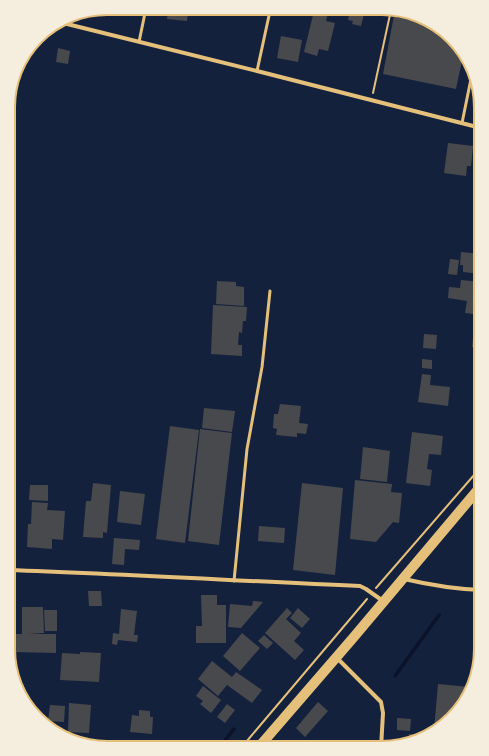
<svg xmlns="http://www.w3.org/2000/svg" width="489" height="756" font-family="'Public Sans',sans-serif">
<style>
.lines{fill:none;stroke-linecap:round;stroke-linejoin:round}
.stream{stroke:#0b132b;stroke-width:3.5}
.building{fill:#48494c}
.path{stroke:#e5c07b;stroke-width:2}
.service{stroke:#e5c07b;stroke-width:3}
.minor{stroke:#e5c07b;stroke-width:4}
.primary{stroke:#e5c07b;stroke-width:10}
.rim{fill:none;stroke:#e5c07b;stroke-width:2}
</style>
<rect width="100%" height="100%" fill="#14213d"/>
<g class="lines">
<!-- stream -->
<path class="stream" d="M 478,570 L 481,567
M 395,676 L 439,615
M 219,748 L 234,729"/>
</g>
<!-- building -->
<path class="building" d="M 350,10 L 365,10 L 361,26 L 352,24 L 353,21 L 348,20 Z
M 395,10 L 401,10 L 437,26 L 430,60 L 437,26 L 443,29 L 463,56 L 456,89 L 383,74 Z
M 314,11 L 336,11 L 335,15 L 328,13 L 326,21 L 335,23 L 328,51 L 319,49 L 317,56 L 304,52 Z
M 168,12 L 188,12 L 187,21 L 167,19 Z
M 281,36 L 302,40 L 298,62 L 277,58 Z
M 58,48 L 70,51 L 68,64 L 56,62 Z
M 448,143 L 473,146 L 471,166 L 467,166 L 466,176 L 444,173 Z
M 461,252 L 481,254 L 481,274 L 463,272 L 463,265 L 460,265 Z
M 450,259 L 459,260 L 457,275 L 448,274 Z
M 461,280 L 481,282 L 481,315 L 465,313 L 467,301 L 448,298 L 449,287 L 460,288 Z
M 217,281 L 236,282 L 236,286 L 244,287 L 244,306 L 216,304 Z
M 213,305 L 247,307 L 246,321 L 243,321 L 242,333 L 239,332 L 238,345 L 242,345 L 242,356 L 211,354 Z
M 474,329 L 481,330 L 481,348 L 472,347 Z
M 424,334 L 437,335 L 436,349 L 423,348 Z
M 422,359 L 432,360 L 432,369 L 422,368 Z
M 422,374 L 431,375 L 430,385 L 450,387 L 448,406 L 418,402 Z
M 280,404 L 301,406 L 299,423 L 308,424 L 306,434 L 297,433 L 297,437 L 276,435 L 277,429 L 273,428 L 274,414 L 278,414 Z
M 204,408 L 235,411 L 232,432 L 202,428 Z
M 170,426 L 199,430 L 185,543 L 156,539 Z
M 200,429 L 232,433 L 219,545 L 188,541 Z
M 412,432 L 443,436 L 441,455 L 429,454 L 427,469 L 432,470 L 430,486 L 406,483 Z
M 363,447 L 390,451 L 387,482 L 360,479 Z
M 355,480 L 392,484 L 391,492 L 402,493 L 399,523 L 393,522 L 376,542 L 350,539 Z
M 93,483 L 111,485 L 107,533 L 103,532 L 103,538 L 83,537 L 86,501 L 91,501 Z
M 302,483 L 343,488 L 335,575 L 293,570 Z
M 30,485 L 48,485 L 48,501 L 29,500 Z
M 120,491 L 145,494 L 141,525 L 117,522 Z
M 32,502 L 48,503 L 47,510 L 65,511 L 63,540 L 52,539 L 52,549 L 27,547 L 28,524 L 31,524 Z
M 259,526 L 285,528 L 284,543 L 258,541 Z
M 114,538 L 140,540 L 139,550 L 125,549 L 124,565 L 112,564 Z
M 88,591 L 101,591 L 102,606 L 89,606 Z
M 201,595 L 217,595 L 217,605 L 226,605 L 226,643 L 196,643 L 196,626 L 202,626 Z
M 253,601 L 263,602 L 241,628 L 228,627 L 230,604 L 252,606 Z
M 22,607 L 43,607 L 44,633 L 28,634 L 56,634 L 56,653 L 11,652 L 11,634 L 22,634 Z
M 287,608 L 292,613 L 286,619 L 301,633 L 294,641 L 304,650 L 295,660 L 265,633 Z
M 298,608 L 310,619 L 302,628 L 290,618 Z
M 121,609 L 137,611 L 134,635 L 138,635 L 137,642 L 118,640 L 117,645 L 112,644 L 113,633 L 119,634 Z
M 44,610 L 57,610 L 57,631 L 45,631 Z
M 475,622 L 481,622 L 481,648 L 476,648 Z
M 242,633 L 260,648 L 240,671 L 223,656 Z
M 264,635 L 273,643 L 267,649 L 258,641 Z
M 80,652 L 101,653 L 99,682 L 60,680 L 62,653 L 80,654 Z
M 212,661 L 232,677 L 236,672 L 262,690 L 252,703 L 227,685 L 218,696 L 198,679 Z
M 438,684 L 469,687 L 461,709 L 434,730 Z
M 203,686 L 221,700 L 211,713 L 200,704 L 203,701 L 196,696 Z
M 318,702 L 328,711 L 305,737 L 296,728 Z
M 69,703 L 91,705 L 89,733 L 68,732 Z
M 227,704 L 235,710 L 225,723 L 217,717 Z
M 50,705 L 65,706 L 64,722 L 48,721 Z
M 139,710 L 150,711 L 150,717 L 153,717 L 152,734 L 130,732 L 132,715 L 139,716 Z
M 397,718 L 411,719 L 410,731 L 397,730 Z
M 409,734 L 427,735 L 420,740 L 408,743 Z"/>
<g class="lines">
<!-- path -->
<path class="path" d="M 373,93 L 391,10
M 376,588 L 481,467
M 241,748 L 367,599"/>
<!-- service -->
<path class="service" d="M 139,42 L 145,13
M 257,71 L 270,11
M 462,123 L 473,69
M 234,581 L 247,449 L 262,367 L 270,291"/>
<!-- minor -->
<path class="minor" d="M 59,22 L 257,71 L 481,128
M 8,570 C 125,574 243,581 360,586 L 366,589 L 383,601
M 404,579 C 430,585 454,589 481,590
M 336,657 L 381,702 L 383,713 L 381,748"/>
<!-- primary -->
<path class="primary" d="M 258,748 L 353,638 L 481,486"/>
</g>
<!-- crop -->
<path d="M0 0H489V756H0ZM107 15H382A92 92 0 0 1 474 107V649A92 92 0 0 1 382 741H107A92 92 0 0 1 15 649V107A92 92 0 0 1 107 15Z" fill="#f5edde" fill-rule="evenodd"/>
<path class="rim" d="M107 15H382A92 92 0 0 1 474 107V649A92 92 0 0 1 382 741H107A92 92 0 0 1 15 649V107A92 92 0 0 1 107 15Z"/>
</svg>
